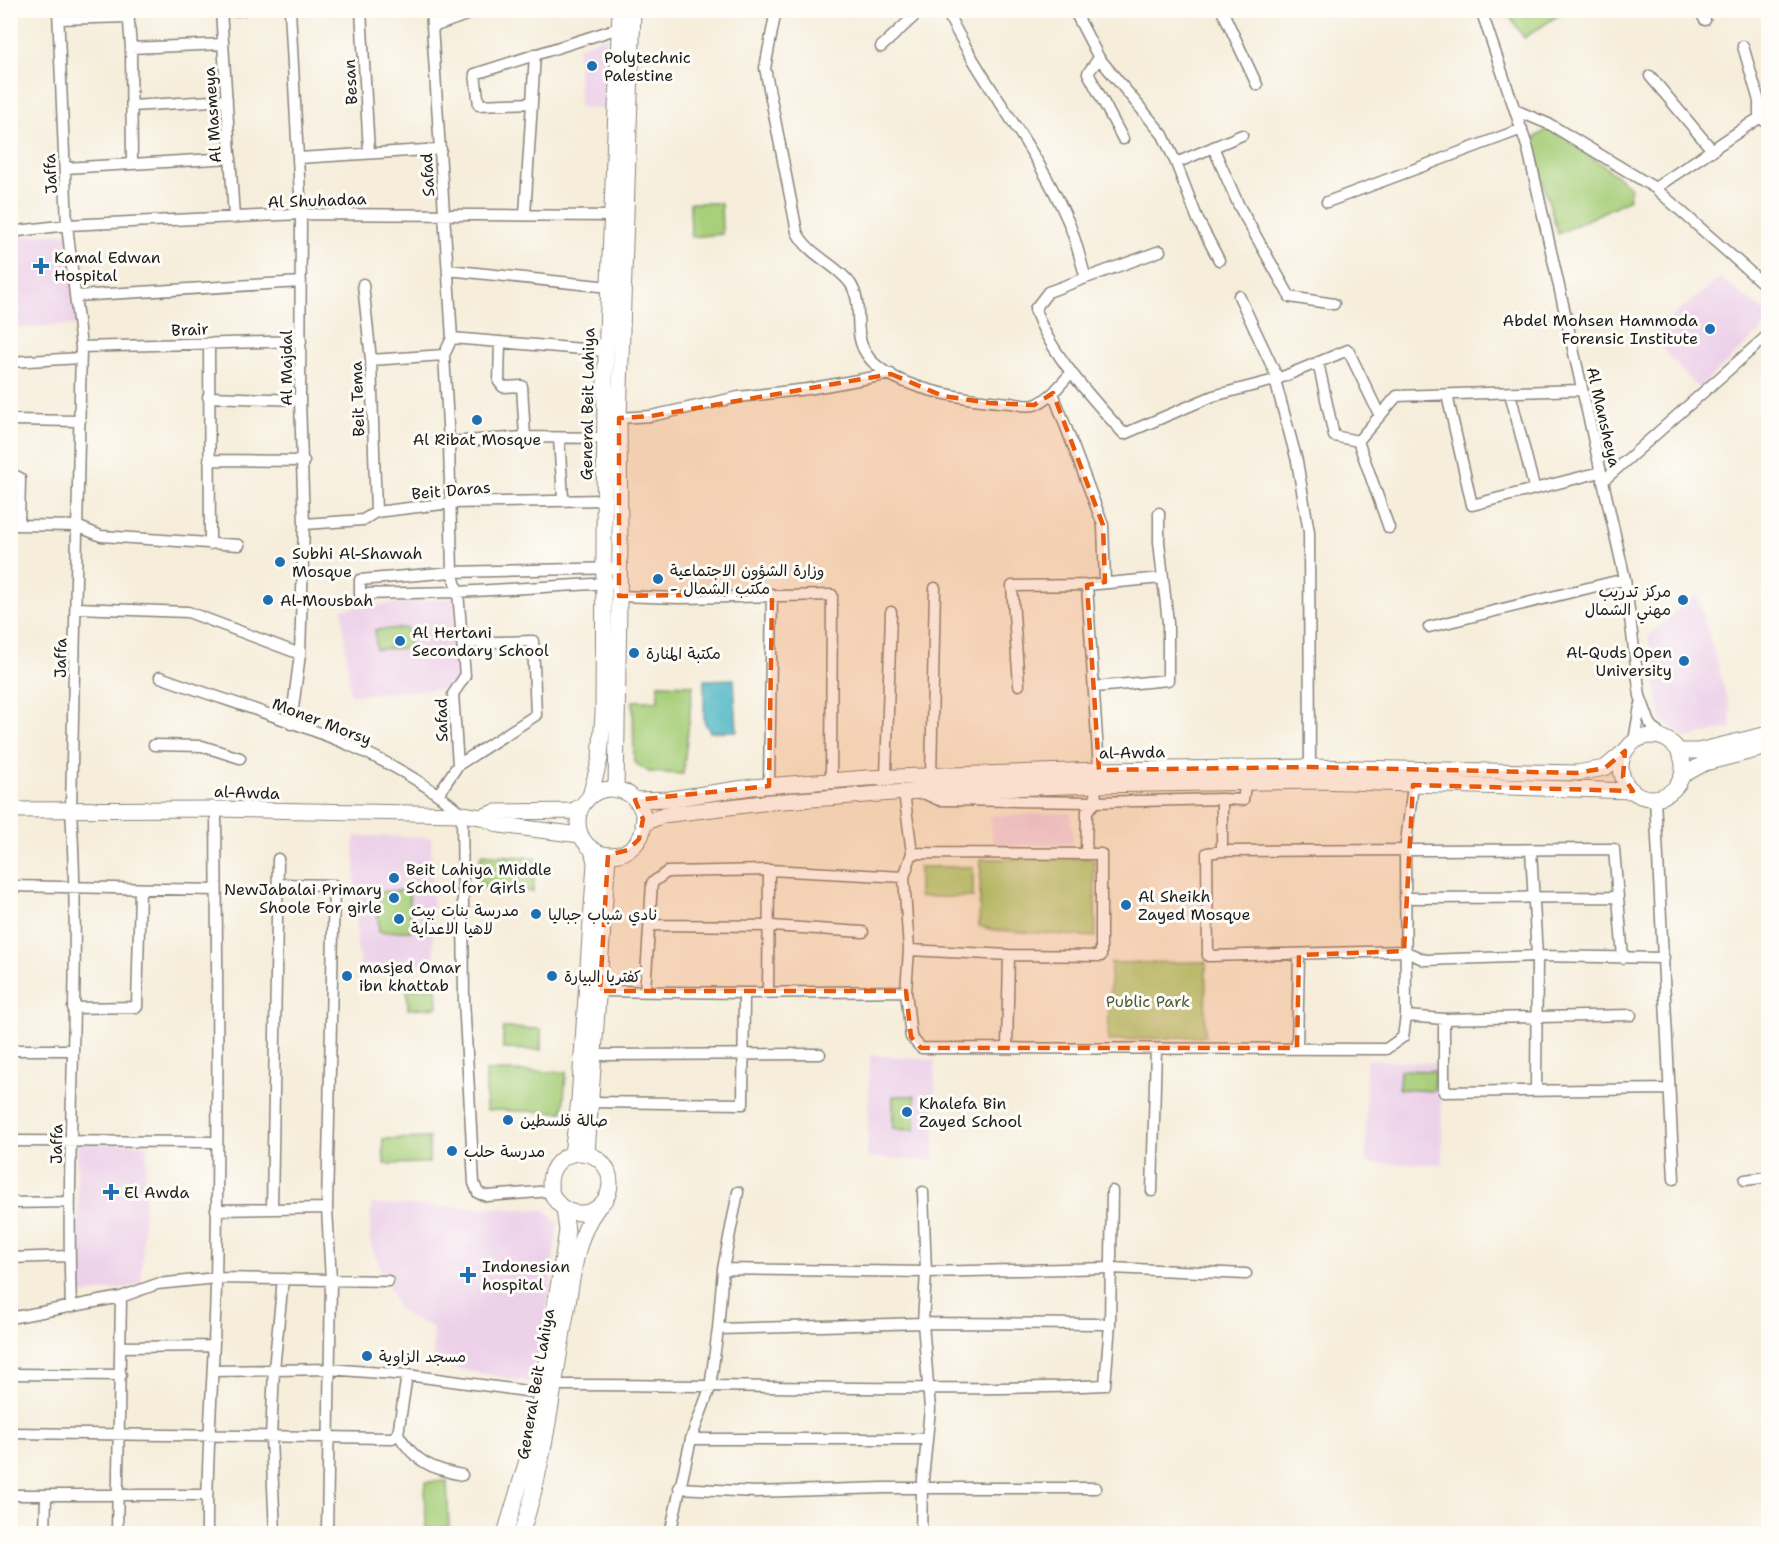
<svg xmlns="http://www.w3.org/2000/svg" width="1779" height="1544" font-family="'Shantell Sans','Playpen Sans Arabic',sans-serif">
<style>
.built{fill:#edd1e9}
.green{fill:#a8cf7a;stroke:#62764b;stroke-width:1.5}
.water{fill:#46b3c2;stroke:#31686f;stroke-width:1.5}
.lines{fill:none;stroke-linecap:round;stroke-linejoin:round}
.minor-casing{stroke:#89847b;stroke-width:13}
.secondary-casing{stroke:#89847b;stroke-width:17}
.minor{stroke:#fff;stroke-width:10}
.secondary{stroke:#fff;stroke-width:15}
.marked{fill:#e8590c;fill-opacity:0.2;stroke:#e8590c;stroke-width:4.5;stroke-dasharray:12 8;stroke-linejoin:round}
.poi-dot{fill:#1f6fb2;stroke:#fdfcf7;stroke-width:2}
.labels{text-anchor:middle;stroke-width:6;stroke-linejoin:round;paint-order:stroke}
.poi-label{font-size:16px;fill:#1c1c1c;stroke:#fdfcf7;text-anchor:start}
.street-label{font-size:16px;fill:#1c1c1c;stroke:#fdfcf7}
.park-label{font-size:16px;fill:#4d5b3d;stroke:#fdfcf7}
</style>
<rect width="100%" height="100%" fill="#fdfcf7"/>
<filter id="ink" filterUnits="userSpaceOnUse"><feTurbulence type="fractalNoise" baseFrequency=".0167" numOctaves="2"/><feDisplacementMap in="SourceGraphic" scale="12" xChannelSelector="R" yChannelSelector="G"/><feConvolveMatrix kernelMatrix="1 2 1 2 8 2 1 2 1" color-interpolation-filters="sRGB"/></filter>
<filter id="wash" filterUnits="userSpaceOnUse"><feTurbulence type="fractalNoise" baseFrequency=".008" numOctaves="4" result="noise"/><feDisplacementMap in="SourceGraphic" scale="24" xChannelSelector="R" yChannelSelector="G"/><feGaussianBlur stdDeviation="1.35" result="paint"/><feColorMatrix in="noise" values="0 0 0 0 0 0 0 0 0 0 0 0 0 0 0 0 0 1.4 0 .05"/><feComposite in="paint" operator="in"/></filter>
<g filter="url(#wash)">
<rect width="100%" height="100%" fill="#f6edda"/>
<!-- built -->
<path class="built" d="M 607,36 L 605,109 L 579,107 L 578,47 Z
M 68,233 L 77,325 L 11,328 L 11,236 Z
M 1720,278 L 1768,314 L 1768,324 L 1698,389 L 1650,335 Z
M 1697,593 L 1730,709 L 1731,728 L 1686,738 L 1661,720 L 1648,636 Z
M 455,597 L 456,688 L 350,695 L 342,609 Z
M 1071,813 L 1073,843 L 993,847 L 991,816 Z
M 354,836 L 431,837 L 434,964 L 361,967 L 357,947 Z
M 870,1055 L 935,1060 L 934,1161 L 867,1157 Z
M 1366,1060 L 1440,1063 L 1443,1164 L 1366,1163 Z
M 77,1142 L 147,1144 L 141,1285 L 79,1295 Z
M 371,1204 L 545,1210 L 558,1223 L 538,1378 L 530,1382 L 434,1365 L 433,1327 L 412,1319 L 397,1307 L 370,1243 Z"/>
<!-- green -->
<path class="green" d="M 1506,11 L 1565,11 L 1524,38 Z
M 1549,128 C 1576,148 1606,165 1631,188 L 1628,200 L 1558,234 L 1531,141 Z
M 690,203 L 721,203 L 722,234 L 691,237 Z
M 408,628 L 409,648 L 376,649 L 375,630 Z
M 658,684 L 693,685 L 683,774 L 649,772 L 634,762 L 633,701 L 658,701 Z
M 481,854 L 536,858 L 533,892 L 478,887 Z
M 1094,858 L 1096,937 L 993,930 L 979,926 L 981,859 Z
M 919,867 L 973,867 L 973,897 L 919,897 Z
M 409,890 L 411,931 L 379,932 L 377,892 Z
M 1206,962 L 1205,1036 L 1108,1041 L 1111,963 Z
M 437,988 L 438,1007 L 408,1009 L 407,989 Z
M 503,1028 L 541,1029 L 541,1050 L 503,1049 Z
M 1400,1070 L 1435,1071 L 1434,1091 L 1399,1089 Z
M 486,1071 L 566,1072 L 563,1112 L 486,1110 Z
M 893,1096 L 915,1096 L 915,1130 L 893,1129 Z
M 429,1138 L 429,1163 L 384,1164 L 383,1139 Z
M 447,1481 L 449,1528 L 426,1529 L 425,1482 Z"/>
<!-- water -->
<path class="water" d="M 734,679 L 737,731 L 710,732 L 704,721 L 704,680 Z"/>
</g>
<g filter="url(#ink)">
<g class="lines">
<!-- minor casing -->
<g class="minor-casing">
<path id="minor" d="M 58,10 L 67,225 L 81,347 L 71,810 C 82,976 65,1141 71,1307
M 128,10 L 131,48 L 132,163
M 221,10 L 234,218
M 290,10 L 301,214 L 300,400 L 304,524 L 300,654 L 291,724
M 361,10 L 369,152
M 431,10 L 452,338 L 444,355 L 449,442 L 452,572 L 458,592 L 465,676 L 453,694 L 458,765 L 439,793
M 776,10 L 765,68 L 797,232 C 808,255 836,264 850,283 C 864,303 853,330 864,350 C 884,390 972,400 1011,403 C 1018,404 1027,407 1034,405 C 1040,404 1048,397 1053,393
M 946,10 C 981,83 1036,146 1068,221 C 1076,239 1080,260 1086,278 L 1048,292 L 1035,309 C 1048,351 1094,401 1124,434 L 1213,396 L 1275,380 L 1348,350 L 1380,416
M 1074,10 L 1099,58 L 1088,73 L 1123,139
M 1222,10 L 1257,85
M 1481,10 L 1528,149 L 1625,579 L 1640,696 L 1650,723 L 1661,737
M 1699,10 L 1705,20
M 221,12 L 243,10
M 59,19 L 129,17
M 433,27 L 480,10
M 1743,46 L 1759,101 L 1759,118
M 881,47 L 921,10
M 131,48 L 223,44
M 1099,58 L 1163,135 L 1176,163 L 1242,135
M 1650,76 L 1713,151
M 532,103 L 479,105 L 475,74 L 619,28
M 132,106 L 227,100
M 1515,110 L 1551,125 L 1655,188 L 1768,288
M 1213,147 L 1239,206 L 1290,297 L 1334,304
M 299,158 L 441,149
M 1176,163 L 1198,220 L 1219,260
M 65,168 L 231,158
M 1655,188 L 1759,118 L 1768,123
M 1327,202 L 1522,129
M 525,215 L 535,54
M 10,232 L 67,225 L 301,214 L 619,216
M 448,270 L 609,287
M 1086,278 L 1160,251
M 363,284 L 371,360 L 376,512
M 76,296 L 301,282
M 1239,296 L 1278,379
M 452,338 L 606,351
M 500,342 L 499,382 L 503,387 L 522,386 L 525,437
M 209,343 L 210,544
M 81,347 L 301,341
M 371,360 L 444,355
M 10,362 L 81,358
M 1318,362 L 1334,436 L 1358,441
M 1071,373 L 1053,393 L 1103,525 L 1105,582
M 1275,380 L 1297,461 L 1309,532 L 1310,767
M 1510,393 L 1534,487
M 1447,395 L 1472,505 L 1601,472
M 208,397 L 300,400
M 619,418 L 651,416 L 739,397 L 808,389 L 891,374
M 10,420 L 80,421
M 559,438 L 563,498
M 449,442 L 525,437 L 604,438
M 209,460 L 304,461
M 10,473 L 20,478 L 19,524
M 1603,481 L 1768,335
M 304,524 L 363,520 L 376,512 L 451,503 L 603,500
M 16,525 L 77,526 L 101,536 L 239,545
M 1389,528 L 1358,441 L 1397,396 L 1581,390
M 610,583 L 458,592 L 360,594 L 360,580 L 452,572 L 620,568
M 1087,585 L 1099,770
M 619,596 L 680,598 L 832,595 L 831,780
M 76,608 L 188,612 L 300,654
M 1429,627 L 1625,579
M 160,677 C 261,714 381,742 462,814 L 464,999 L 474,1183 L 478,1193 L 487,1196 L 551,1191
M 1019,685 L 1012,586 L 1087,585 L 1162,578
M 1096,687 L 1168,680 L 1168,623 L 1159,542 L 1159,513
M 1634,741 L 1640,706
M 154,745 L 202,746 L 240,758
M 458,765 L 536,715 L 533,641 L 462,643
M 886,777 L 891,612
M 931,777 L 935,588
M 1246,780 L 1243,800 L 1222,799 L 1222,851 L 1207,853 L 1208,956 L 1404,951 L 1425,960 L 1537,956 L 1664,958
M 769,786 L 772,594
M 904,793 L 912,853 L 904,877 L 909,950 L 906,991 L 911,1037 L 921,1048 L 1386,1049 L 1403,1037 L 1406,1016 L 1405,851 L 1413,785
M 923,793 L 939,800 L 1096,802 L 1222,799
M 1655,798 L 1674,1179
M 1531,850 L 1537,956 L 1536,1089
M 1222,851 L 1614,849 L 1623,958
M 1086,854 L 1087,811 L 1096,802 L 1095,785
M 278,884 L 334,885 L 327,1208 L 331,1280 L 327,1534
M 10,886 L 216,890
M 1405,898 L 1618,897
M 650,925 L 771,926 L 863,932
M 909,950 L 1009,955 L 1101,956 L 1101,854 L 912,853
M 600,991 L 744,993 L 906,991
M 645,991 L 652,883 L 667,872 L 769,870 L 904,877
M 768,993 L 769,870
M 73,1008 L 137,1007 L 140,890
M 1406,1016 L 1444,1019 L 1631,1015
M 1444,1019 L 1444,1092 L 1668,1089
M 1007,1048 L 1009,955
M 1297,1048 L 1299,955
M 10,1050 L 72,1050
M 595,1055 L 820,1054
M 592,1102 L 743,1104 L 744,993
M 10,1141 L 216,1142
M 1745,1180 L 1768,1177
M 1152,1191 L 1156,1049
M 10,1203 L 69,1202
M 272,1209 L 278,859
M 216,1210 L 327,1208
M 10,1258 L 69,1256
M 723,1269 L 926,1272 L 1111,1268 L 1246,1274
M 10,1318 L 121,1297 L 157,1284 L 216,1278 L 388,1281
M 718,1329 L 723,1269 L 738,1192
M 121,1347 L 214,1346
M 214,1371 L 329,1369 L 407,1375 L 541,1393
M 10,1374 L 121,1375
M 407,1375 L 398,1434 C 415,1462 432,1469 462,1475
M 553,1385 C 737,1384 921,1393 1105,1385 L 1110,1324 L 1112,1191
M 10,1433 C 138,1434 265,1436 392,1438 L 398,1434
M 691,1439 L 927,1439
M 679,1488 L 755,1492 L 884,1488 L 1096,1488
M 10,1495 L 207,1495
M 45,1534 L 46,1495
M 117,1534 L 121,1297
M 207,1534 C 206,1449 215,1365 216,1280 C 219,1123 217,966 216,809
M 275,1534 L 271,1438 L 274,1369 L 283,1279
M 670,1534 L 691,1439 L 710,1388 L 718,1329 L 923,1323 L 1110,1324
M 921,1534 L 922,1489 L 930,1409 L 923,1323 L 926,1272 L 923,1192"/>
</g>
<!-- secondary casing -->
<g class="secondary-casing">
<path id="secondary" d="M1621 767a31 31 0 1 1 62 0a31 31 0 1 1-62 0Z
M 1680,751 L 1698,751 L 1768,734
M 1683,775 L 1705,763 L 1768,747
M578 822a33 33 0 1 1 66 0a33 33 0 1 1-66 0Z
M 616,790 L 620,542 L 619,418 L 633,10
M 590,796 L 600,759 L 603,713 L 605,381 L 620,10
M 635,800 L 670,799 L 752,787 L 867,778 L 1099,770 L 1310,767 L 1577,773 L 1605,768 L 1625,751
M 10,810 L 216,809 L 462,814 L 481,817 L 500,825 L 580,835
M 481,817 L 495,812 L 572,811 L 583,805
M 643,824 L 663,815 L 771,802 L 920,791 L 1095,785 L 1314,781 L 1633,791
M550 1183a30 30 0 1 1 60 0a30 30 0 1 1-60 0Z
M 587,1153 L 608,855
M 572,1154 L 579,1100 L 595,863 L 592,849
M 505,1534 L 534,1437 L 567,1231 L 564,1209
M 521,1534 C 546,1462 553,1383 567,1309 C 573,1276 576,1236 597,1209"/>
</g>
<!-- minor -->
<use href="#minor" class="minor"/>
<!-- secondary -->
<use href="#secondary" class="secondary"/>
</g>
</g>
<!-- marked area -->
<path class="marked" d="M 891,374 L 943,396 L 989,403 L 1034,405 L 1053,393 L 1103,525 L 1105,582 L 1087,585 L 1099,770 L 1310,767 L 1577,773 L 1605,768 L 1625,751 L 1623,777 L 1633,791 L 1413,785 L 1404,951 L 1299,955 L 1297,1048 L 921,1048 L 911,1037 L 906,991 L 600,991 L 608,855 L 628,850 L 639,839 L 643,819 L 635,800 L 769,786 L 772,594 L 619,596 L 619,418 L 651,416 Z"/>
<!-- markers -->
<g class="poi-dot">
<circle cx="592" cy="66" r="6"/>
<path d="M38 257h6v6h6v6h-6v6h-6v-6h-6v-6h6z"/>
<circle cx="1710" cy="329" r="6"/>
<circle cx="477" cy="420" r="6"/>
<circle cx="280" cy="562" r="6"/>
<circle cx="658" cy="579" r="6"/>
<circle cx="268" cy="600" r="6"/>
<circle cx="1683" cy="600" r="6"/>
<circle cx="400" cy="641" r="6"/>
<circle cx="634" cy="653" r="6"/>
<circle cx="1684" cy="661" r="6"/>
<circle cx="394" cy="878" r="6"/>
<circle cx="394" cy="898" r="6"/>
<circle cx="1126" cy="905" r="6"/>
<circle cx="536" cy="914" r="6"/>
<circle cx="399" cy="919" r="6"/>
<circle cx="347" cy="976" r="6"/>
<circle cx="552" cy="976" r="6"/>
<circle cx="907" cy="1112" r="6"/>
<circle cx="508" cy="1120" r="6"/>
<circle cx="452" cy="1151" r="6"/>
<path d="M108 1183h6v6h6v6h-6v6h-6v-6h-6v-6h6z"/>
<path d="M465 1266h6v6h6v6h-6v6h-6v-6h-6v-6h6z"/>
<circle cx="367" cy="1356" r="6"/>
</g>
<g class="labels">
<!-- poi labels -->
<g class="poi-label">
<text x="604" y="63">Polytechnic<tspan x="604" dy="18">Palestine</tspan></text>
<text x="54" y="263">Kamal Edwan<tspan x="54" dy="18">Hospital</tspan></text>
<text x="1698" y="326" text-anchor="end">Abdel Mohsen Hammoda<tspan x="1698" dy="18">Forensic Institute</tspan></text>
<text x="477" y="445" text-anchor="middle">Al Ribat Mosque</text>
<text x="292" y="559">Subhi Al-Shawah<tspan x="292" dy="18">Mosque</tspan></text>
<text x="670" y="576">وزارة الشؤون الاجتماعية<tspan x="670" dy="18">- مكتب الشمال</tspan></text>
<text x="1671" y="597" text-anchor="end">مركز تدريب<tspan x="1671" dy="18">مهني الشمال</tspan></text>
<text x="280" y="606">Al-Mousbah</text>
<text x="412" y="638">Al Hertani<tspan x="412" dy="18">Secondary School</tspan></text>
<text x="1672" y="658" text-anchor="end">Al-Quds Open<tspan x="1672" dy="18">University</tspan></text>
<text x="646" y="659">مكتبة المنارة</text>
<text x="406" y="875">Beit Lahiya Middle<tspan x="406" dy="18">School for Girls</tspan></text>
<text x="382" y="895" text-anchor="end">NewJabalai Primary<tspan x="382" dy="18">Shoole For girle</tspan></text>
<text x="1138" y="902">Al Sheikh<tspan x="1138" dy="18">Zayed Mosque</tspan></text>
<text x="411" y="916">مدرسة بنات بيت<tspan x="411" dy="18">لاهيا الاعداية</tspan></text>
<text x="548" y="920">نادي شباب جباليا</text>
<text x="359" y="973">masjed Omar<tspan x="359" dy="18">ibn khattab</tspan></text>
<text x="564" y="982">كفتريا البيارة</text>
<text x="919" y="1109">Khalefa Bin<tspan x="919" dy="18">Zayed School</tspan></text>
<text x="520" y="1126">صالة فلسطين</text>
<text x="464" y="1157">مدرسة حلب</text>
<text x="124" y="1198">El Awda</text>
<text x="482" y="1272">Indonesian<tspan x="482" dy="18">hospital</tspan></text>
<text x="379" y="1362">مسجد الزاوية</text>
</g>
<!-- street labels -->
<g class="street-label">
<text transform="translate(350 82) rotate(-93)" y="6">Besan</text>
<text transform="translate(212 115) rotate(-94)" y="6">Al Masmeya</text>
<text transform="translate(50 174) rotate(-93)" y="6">Jaffa</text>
<text transform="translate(427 175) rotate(-93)" y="6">Safad</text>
<text transform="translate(317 200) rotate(-2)" y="6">Al Shuhadaa</text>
<text transform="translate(190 329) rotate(-3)" y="6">Brair</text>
<text transform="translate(286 368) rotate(-90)" y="6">Al Majdal</text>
<text transform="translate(357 399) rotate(-92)" y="6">Beit Tema</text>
<text transform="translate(587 404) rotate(-89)" y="6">General Beit Lahiya</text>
<text transform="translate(1604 417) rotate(77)" y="6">Al Mansheya</text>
<text transform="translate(451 490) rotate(-5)" y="6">Beit Daras</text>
<text transform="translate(60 658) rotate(-89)" y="6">Jaffa</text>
<text transform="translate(441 720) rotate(-91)" y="6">Safad</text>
<text transform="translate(322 721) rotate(21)" y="6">Moner Morsy</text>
<text transform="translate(1132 752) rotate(-1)" y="6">al-Awda</text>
<text transform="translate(247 792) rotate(2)" y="6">al-Awda</text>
<text transform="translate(56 1144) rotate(-89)" y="6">Jaffa</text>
<text transform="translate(535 1384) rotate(-80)" y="6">General Beit Lahiya</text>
</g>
<!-- park labels -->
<g class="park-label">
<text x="1148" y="1007">Public Park</text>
</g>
</g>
<!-- margin -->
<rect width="1779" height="1544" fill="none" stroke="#fdfcf7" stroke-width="36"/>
</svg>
